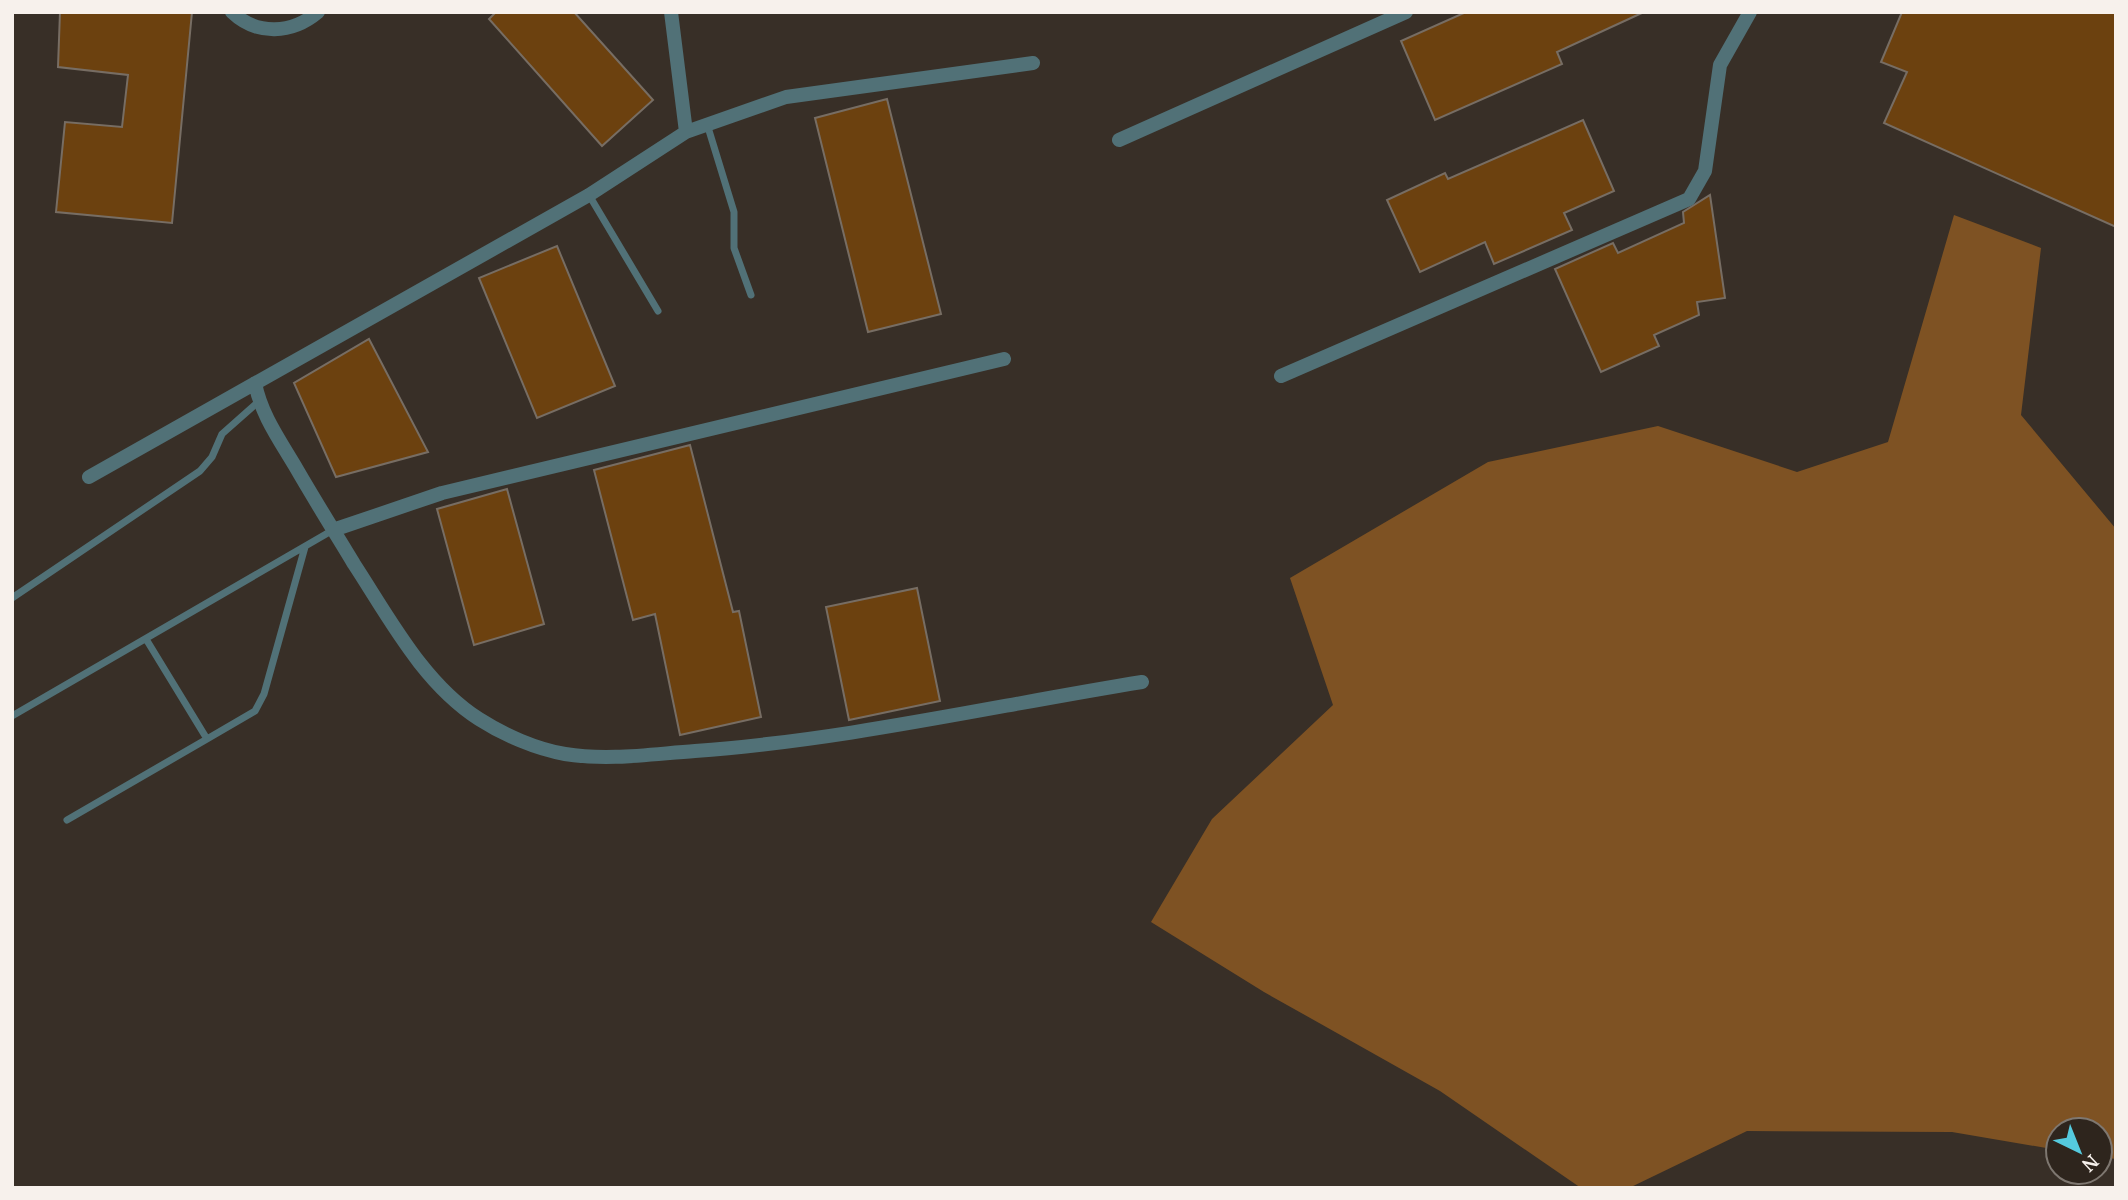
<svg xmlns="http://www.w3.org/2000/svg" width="2128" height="1200" font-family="'PT Serif',serif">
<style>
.forest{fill:#7e5223}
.building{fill:#6c410f;stroke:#776d63;stroke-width:2}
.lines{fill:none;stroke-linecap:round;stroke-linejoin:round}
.service{stroke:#517177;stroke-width:7}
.minor{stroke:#517177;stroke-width:14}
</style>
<rect width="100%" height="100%" fill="#382f27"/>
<!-- forest -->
<path class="forest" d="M 1954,215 L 2041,248 L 2021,415 L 2116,529 L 2116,1159 L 2100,1157 L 2100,1130 L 2058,1130 L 2058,1150 L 1952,1132 L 1747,1131 L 1629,1188 L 1581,1188 L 1440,1091 L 1264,992 L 1151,922 L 1212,819 L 1333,705 L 1290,578 L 1488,462 L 1658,426 L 1797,472 L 1888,442 Z"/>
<!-- building -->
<path class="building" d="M 60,12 L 192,12 L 172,223 L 56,212 L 65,122 L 122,127 L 128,75 L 58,67 Z
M 496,12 L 574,12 L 653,100 L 602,146 L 489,19 Z
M 1466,12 L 1644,12 L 1557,52 L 1562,64 L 1435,120 L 1401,41 Z
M 1902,12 L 2116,12 L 2116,227 L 1884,123 L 1907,72 L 1881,62 Z
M 887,99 L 941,314 L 868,332 L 815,118 Z
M 1583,120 L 1614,191 L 1564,213 L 1572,230 L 1494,264 L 1485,242 L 1420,272 L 1387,200 L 1445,173 L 1448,179 Z
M 1710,195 L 1725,298 L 1697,302 L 1699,315 L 1654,335 L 1659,346 L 1601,372 L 1555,269 L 1613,243 L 1618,253 L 1684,223 L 1683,212 Z
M 557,246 L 615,386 L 537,418 L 479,278 Z
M 369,339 L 428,452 L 336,477 L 294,383 Z
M 690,445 L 733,612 L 739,611 L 761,717 L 680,735 L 655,614 L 633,620 L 594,470 Z
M 507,489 L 544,624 L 474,645 L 437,509 Z
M 917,588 L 940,701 L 849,720 L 826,607 Z"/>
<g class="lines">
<!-- service -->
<path class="service" d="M 707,124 L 734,212 L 734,248 L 751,295
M 589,195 L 658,311
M 12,598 L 200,471 L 212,457 L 222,434 L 258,402
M 146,639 L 207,739 L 255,711 L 264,694 L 305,547
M 12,716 L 333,530
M 67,820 L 207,739"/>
<!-- minor -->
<path class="minor" d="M 232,12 C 257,36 292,34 318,12
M 671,12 L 686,132
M 1119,140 L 1406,12
M 1281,376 L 1689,199 L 1705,171 L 1720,65 L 1750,12
M 255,383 C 261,414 279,439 295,466 C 314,499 334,531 354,564 C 390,619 423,683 479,719 C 504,735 536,749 565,754 C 608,761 652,754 695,751 C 846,740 993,706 1142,682
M 89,477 L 589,195 L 686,132 L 786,97 L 1033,63
M 333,530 L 442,493 L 1004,359"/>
</g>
<!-- border -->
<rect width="2128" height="1200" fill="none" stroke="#f7f1ec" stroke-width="28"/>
<!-- north arrow -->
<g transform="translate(2079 1151) rotate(137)"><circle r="33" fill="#2e251d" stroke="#7e7770" stroke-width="2"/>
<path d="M0-5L12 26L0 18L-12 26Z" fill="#55cade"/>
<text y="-10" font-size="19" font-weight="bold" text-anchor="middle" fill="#f7f1ec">N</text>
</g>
</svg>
